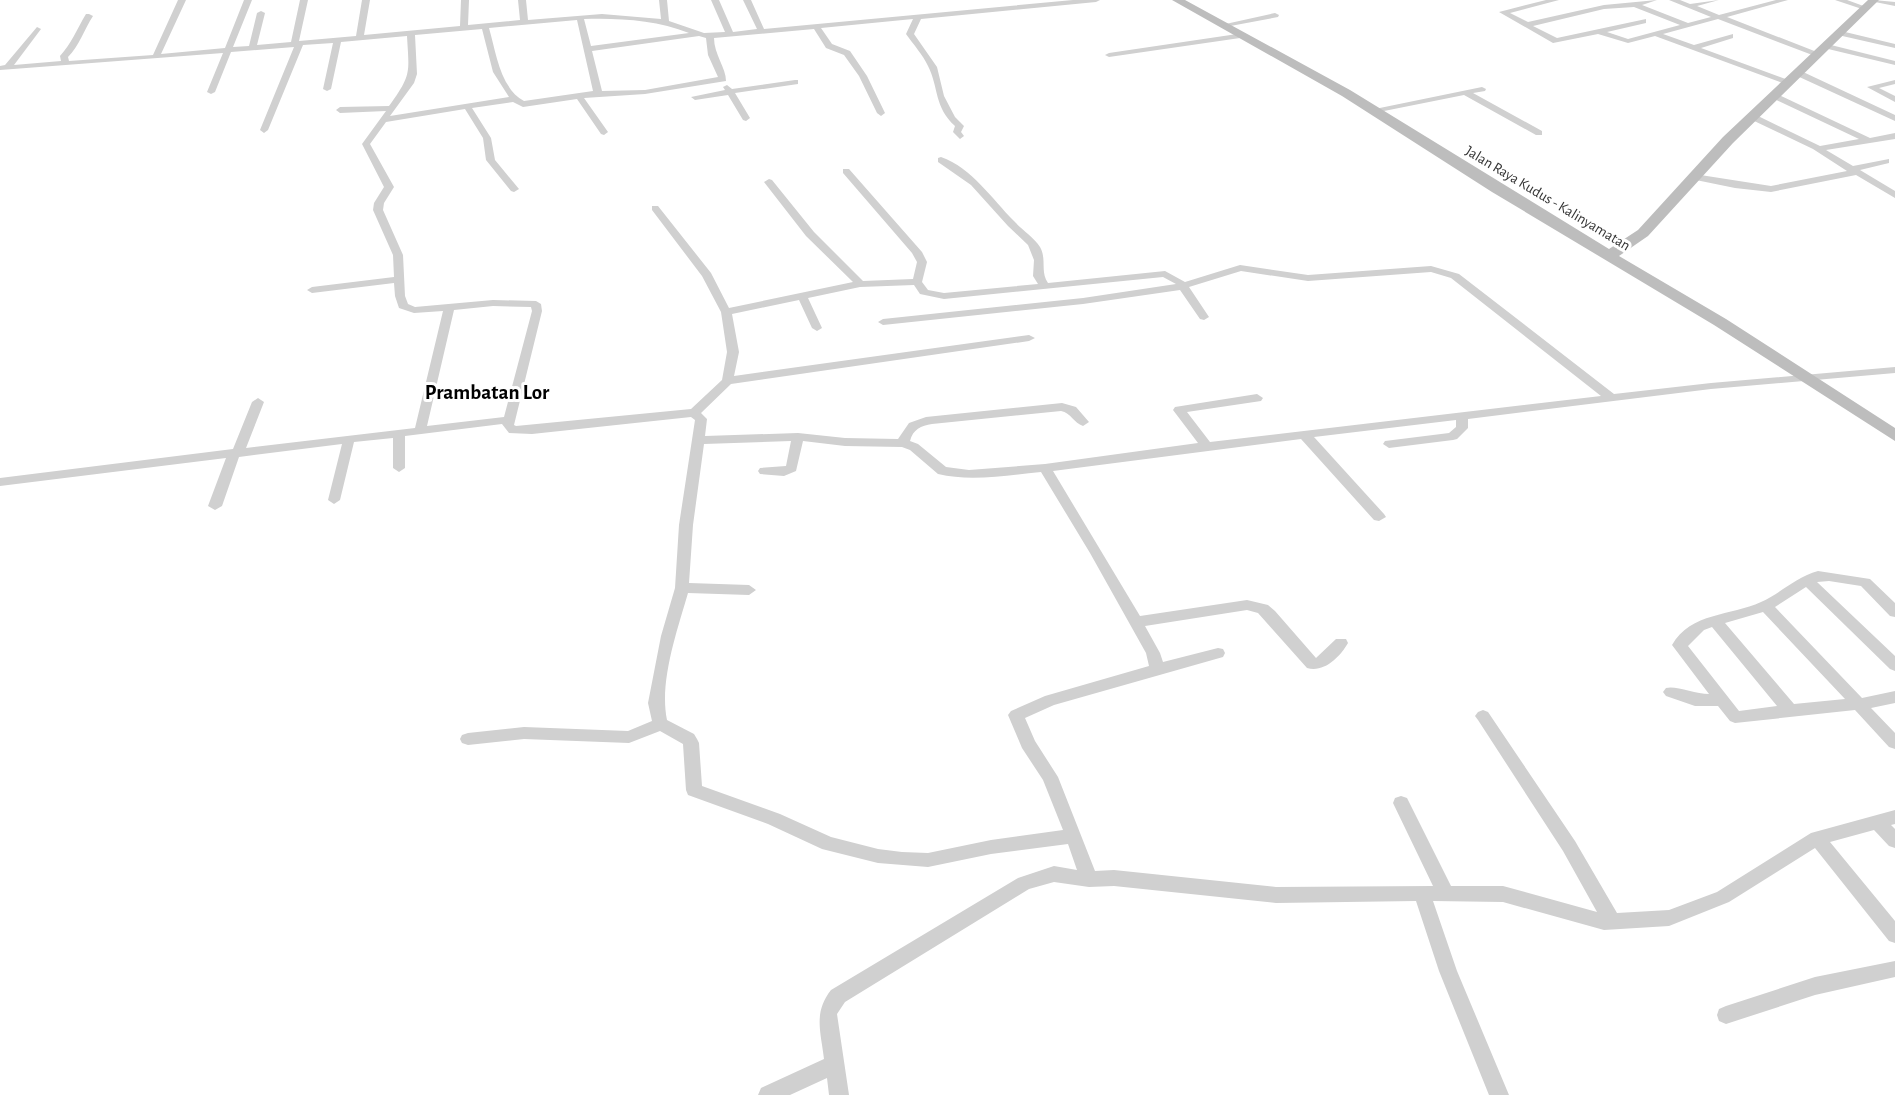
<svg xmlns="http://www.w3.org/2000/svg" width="1895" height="1095" font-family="'Alegreya Sans',sans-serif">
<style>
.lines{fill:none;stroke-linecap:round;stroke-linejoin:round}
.street{fill:#d0d0d0;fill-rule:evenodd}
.secondary{fill:#bdbdbd;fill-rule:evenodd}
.labels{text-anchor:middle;stroke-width:6;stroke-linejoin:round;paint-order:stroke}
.far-street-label{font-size:15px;fill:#333;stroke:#fff}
.quarter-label{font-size:21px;font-weight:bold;fill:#000;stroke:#fff}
</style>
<rect width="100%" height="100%" fill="#fff"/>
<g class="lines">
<!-- street -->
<path class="street" d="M 178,0 L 186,0 L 161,54 L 225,48 L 244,0 L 252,0 L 233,47 L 249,46 L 257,13 L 261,11 L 265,13 L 257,45 L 291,42 L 300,0 L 308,0 L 299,41 L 356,36 L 362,0 L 370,0 L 364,35 L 460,26 L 461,0 L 469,0 L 468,25 L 520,20 L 518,0 L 526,0 L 528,20 L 602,14 L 661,19 L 659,0 L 667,0 L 669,21 L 704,33 L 725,32 L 711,0 L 719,0 L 733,32 L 757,29 L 743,0 L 751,0 L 764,29 L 1073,0 L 1100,0 L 1096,2 L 921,19 L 914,34 L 937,67 L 944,96 L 955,117 L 964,126 L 961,132 L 964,136 L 960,139 L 953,132 L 955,126 C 934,107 939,88 928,66 C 923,55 913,44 906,34 L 913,19 L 821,28 L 832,44 L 850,51 L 867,76 L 885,113 L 881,116 L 877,113 L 859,76 L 844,55 L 826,48 L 814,29 L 714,38 C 714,54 726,68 726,81 L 645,94 L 584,98 L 608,132 L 604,135 L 601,134 L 577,99 L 523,107 L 513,102 L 472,108 L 491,138 L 495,160 L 519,189 L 514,192 L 511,191 L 486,160 L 483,138 L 465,109 L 386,122 L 370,144 L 394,187 L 384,203 L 383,210 L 403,255 L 405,296 L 408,304 L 415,307 L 493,300 L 536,301 L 541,304 L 542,311 L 514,425 L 516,426 L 691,409 L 722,380 L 727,352 L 721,312 L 702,276 L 652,210 L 652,206 L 658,206 L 711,273 L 729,308 L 853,282 L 806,236 L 764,182 L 769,179 L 772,180 L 814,232 L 863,281 L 913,279 L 917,262 L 912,253 L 843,173 L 843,169 L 849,169 L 922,252 L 927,262 L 922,282 L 928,290 L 944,293 L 1038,284 L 1033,276 L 1034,260 L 1028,245 L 1008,226 L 971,185 L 938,162 L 938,158 L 941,157 C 972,168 992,199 1014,221 C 1022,230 1034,237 1040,247 C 1047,259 1040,272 1048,283 L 1165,271 L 1185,282 L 1240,265 L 1308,275 L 1431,266 L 1459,274 L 1614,394 L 1711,383 L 1895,367 L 1895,373 L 1711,389 L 1468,419 L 1468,428 L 1457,439 L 1453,440 L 1389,448 L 1383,444 L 1385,441 L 1449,433 L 1456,427 L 1456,420 L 1314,437 L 1384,514 L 1386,517 L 1379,521 L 1374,520 L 1301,439 L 1053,471 L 1140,616 L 1247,600 L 1268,605 L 1275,611 L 1316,658 L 1336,639 L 1346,639 L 1348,643 C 1340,657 1324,673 1307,668 L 1258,613 L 1247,610 L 1145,626 L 1160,653 L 1163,662 L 1218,648 L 1223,649 L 1225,653 L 1223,657 L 1054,705 L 1025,718 L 1035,741 L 1058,777 L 1095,871 L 1114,870 L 1276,887 L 1433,886 L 1393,803 L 1395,798 L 1401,796 L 1407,798 L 1451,886 L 1503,886 L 1597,912 L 1563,851 L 1478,720 L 1475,716 L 1478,712 L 1483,710 L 1488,712 L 1575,841 L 1617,913 L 1669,910 L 1717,892 L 1811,833 L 1895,810 L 1895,824 L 1891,825 L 1895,829 L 1895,848 L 1889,846 L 1874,830 L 1830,842 L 1895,921 L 1895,943 L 1889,941 L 1815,848 L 1729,902 L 1669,926 L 1604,930 L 1503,902 L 1433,901 L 1457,971 L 1509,1095 L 1489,1095 L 1439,971 L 1416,901 L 1276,903 L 1114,886 L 1089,887 L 1054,882 L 1029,889 L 845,1002 L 837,1014 L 849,1095 L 829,1095 L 827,1078 L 790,1095 L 758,1095 L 761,1088 L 824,1059 C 821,1032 813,1013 831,990 L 1018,878 L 1054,866 L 1077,870 L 1068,844 L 991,854 L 928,867 L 878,863 L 822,849 L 768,824 L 688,795 L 686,790 L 683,744 L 660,731 L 629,743 L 524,739 L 468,745 L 462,743 L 460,739 L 462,735 L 468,733 L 524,727 L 628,731 L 652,721 L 648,703 L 661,636 L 675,588 L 679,525 L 695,420 L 691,417 L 532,434 L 509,433 L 502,424 L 405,436 L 405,468 L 399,472 L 393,468 L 393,438 L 354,442 L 340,500 L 334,504 L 328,500 L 342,444 L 239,457 L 222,506 L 215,510 L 208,506 L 226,458 L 0,486 L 0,478 L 233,449 L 252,402 L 258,398 L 264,402 L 246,448 L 415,428 L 443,311 L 414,313 L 399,308 L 395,296 L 394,283 L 312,293 L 307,290 L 312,287 L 394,277 L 393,255 L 373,210 L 374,203 L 384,187 L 362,144 L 386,111 L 340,113 L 336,110 L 340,107 L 389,106 C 412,74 409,73 407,36 L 341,42 L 331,89 L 327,91 L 323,89 L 333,43 L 303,45 L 268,130 L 264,133 L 260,130 L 294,47 L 231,52 L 215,92 L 211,94 L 207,92 L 223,53 L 0,70 L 0,66 L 5,65 L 37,27 L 41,29 L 14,65 L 61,61 L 60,56 C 71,44 77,29 86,14 L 89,14 L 93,16 C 84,30 79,46 68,57 L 69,61 L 153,55 ZM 584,19 C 620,18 656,20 689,33 L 591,46 ZM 577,20 L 593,91 L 524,101 C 500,88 496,52 489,28 ZM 482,29 L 493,72 L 509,97 L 390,116 L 414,83 L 417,74 L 415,35 ZM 699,36 L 706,38 L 708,55 L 718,77 L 645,90 L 602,91 L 592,51 ZM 1241,271 L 1308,281 L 1431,272 L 1451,278 L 1601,396 L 1210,442 L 1187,412 L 1261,401 L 1263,398 L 1257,394 L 1175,407 L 1173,410 L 1198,443 L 1045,464 L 969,470 L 946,467 L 918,444 L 910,441 C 913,429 921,426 932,424 L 1061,411 C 1071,413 1074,423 1083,426 L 1089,422 L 1076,407 L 1062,403 L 926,417 L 909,423 L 898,439 L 845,438 L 798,433 L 705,436 L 707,419 L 701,413 L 731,384 L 1029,341 L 1035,338 L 1029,335 L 734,376 L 739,352 L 732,314 L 799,300 L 812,328 L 817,331 L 822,328 L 808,298 L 860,287 L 914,285 L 920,294 L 944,299 L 1163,277 L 1176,284 L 1083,298 L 883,319 L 878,322 L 883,325 L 1083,304 L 1180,290 L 1200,319 L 1204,320 L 1209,317 L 1189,287 ZM 493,306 L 531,307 L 532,311 L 504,417 L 427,426 L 454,310 ZM 791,441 L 786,466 L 760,468 L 758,471 L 760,474 L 784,476 L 796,471 L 803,441 L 845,446 L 902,447 L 910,450 L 938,474 C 971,482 1008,475 1041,472 L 1090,553 L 1146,653 L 1149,666 L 1045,696 L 1011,711 L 1008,715 L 1022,748 L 1043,780 L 1063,830 L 991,840 L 928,853 L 902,852 L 878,849 L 831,837 L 780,814 L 702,786 L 699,743 L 697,739 L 694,734 L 667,720 C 659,682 677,631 688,593 L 749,595 L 756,590 L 749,585 L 689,583 L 693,525 L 704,444 Z
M 1546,0 L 1559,0 L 1510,13 L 1528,22 L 1604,5 L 1657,0 L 1642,5 L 1688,23 L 1711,17 L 1669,0 L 1680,0 L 1690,4 L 1719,0 L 1697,6 L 1719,15 L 1776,0 L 1788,0 L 1727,17 L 1822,54 L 1815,56 L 1718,19 L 1663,34 L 1694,45 L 1733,34 L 1733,38 L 1701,48 L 1791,81 L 1792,83 L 1788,85 L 1655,36 L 1628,43 L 1598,34 L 1553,43 L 1499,12 ZM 1634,7 L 1680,25 L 1628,39 L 1607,32 L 1646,23 L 1646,19 L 1557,38 L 1533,26 L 1604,9 Z
M 1835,0 L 1847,0 L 1869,8 L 1865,10 Z
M 1874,0 L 1895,2 L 1895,6 L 1875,2 Z
M 1275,13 L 1279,15 L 1278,17 L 1225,27 L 1221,25 Z
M 1841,31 L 1895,44 L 1895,48 L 1838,35 L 1837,33 Z
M 1244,33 L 1248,35 L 1247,37 L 1109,57 L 1105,55 L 1109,53 Z
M 1827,44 L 1895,61 L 1895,65 L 1824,48 L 1823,46 Z
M 1795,71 L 1801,71 L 1895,115 L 1895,121 L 1795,75 Z
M 795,80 L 798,80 L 798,84 L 735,93 L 750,118 L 746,121 L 743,120 L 728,95 L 695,100 L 691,97 L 725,90 L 723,87 L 727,85 L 732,89 Z
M 1895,80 L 1895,84 L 1879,88 L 1895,96 L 1895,102 L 1867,87 Z
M 1482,87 L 1486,89 L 1485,91 L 1473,93 L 1542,131 L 1542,135 L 1536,135 L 1464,95 L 1374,113 L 1370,110 Z
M 1775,93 L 1870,138 L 1895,133 L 1895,139 L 1826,150 L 1853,166 L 1889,159 L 1889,163 L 1860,170 L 1895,191 L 1895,198 L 1856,175 L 1771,192 L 1735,188 L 1691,179 L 1689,177 L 1694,174 L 1771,186 L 1847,171 L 1813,149 L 1750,119 L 1750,115 L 1756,115 L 1820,146 L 1859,139 L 1772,98 L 1771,96 Z
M 1818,571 L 1870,579 L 1895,603 L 1895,617 L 1890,616 L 1861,586 L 1829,581 L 1817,582 L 1895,656 L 1895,671 L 1890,669 L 1806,587 L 1775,607 L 1862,698 L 1895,691 L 1895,703 L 1871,708 L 1895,733 L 1895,749 L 1889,747 L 1855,710 L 1735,723 L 1730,721 L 1718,706 L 1695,706 L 1666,696 L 1663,692 L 1666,688 C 1675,685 1695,694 1709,694 L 1672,645 C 1691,612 1731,616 1761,602 C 1781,593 1796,577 1818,571 ZM 1763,612 L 1845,699 L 1794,704 L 1725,623 ZM 1712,627 L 1777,706 L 1739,711 L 1688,646 L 1704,630 Z
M 1895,961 L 1895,977 L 1815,995 L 1726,1024 L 1719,1021 L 1717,1015 L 1719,1009 L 1726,1006 L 1815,977 Z"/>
<!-- secondary -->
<path class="secondary" d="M 1172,0 L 1185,0 L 1350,90 L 1609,249 L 1638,230 L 1723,137 L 1868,0 L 1879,0 L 1733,143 L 1648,236 L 1619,256 L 1726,319 L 1895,428 L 1895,441 L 1714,325 L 1492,192 L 1342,96 Z"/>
</g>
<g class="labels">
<!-- far-street labels -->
<g class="far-street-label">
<text transform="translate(1548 198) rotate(31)" y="5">Jalan Raya Kudus - Kalinyamatan</text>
</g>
<!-- quarter labels -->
<g class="quarter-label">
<text x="487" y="399">Prambatan Lor</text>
</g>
</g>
</svg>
